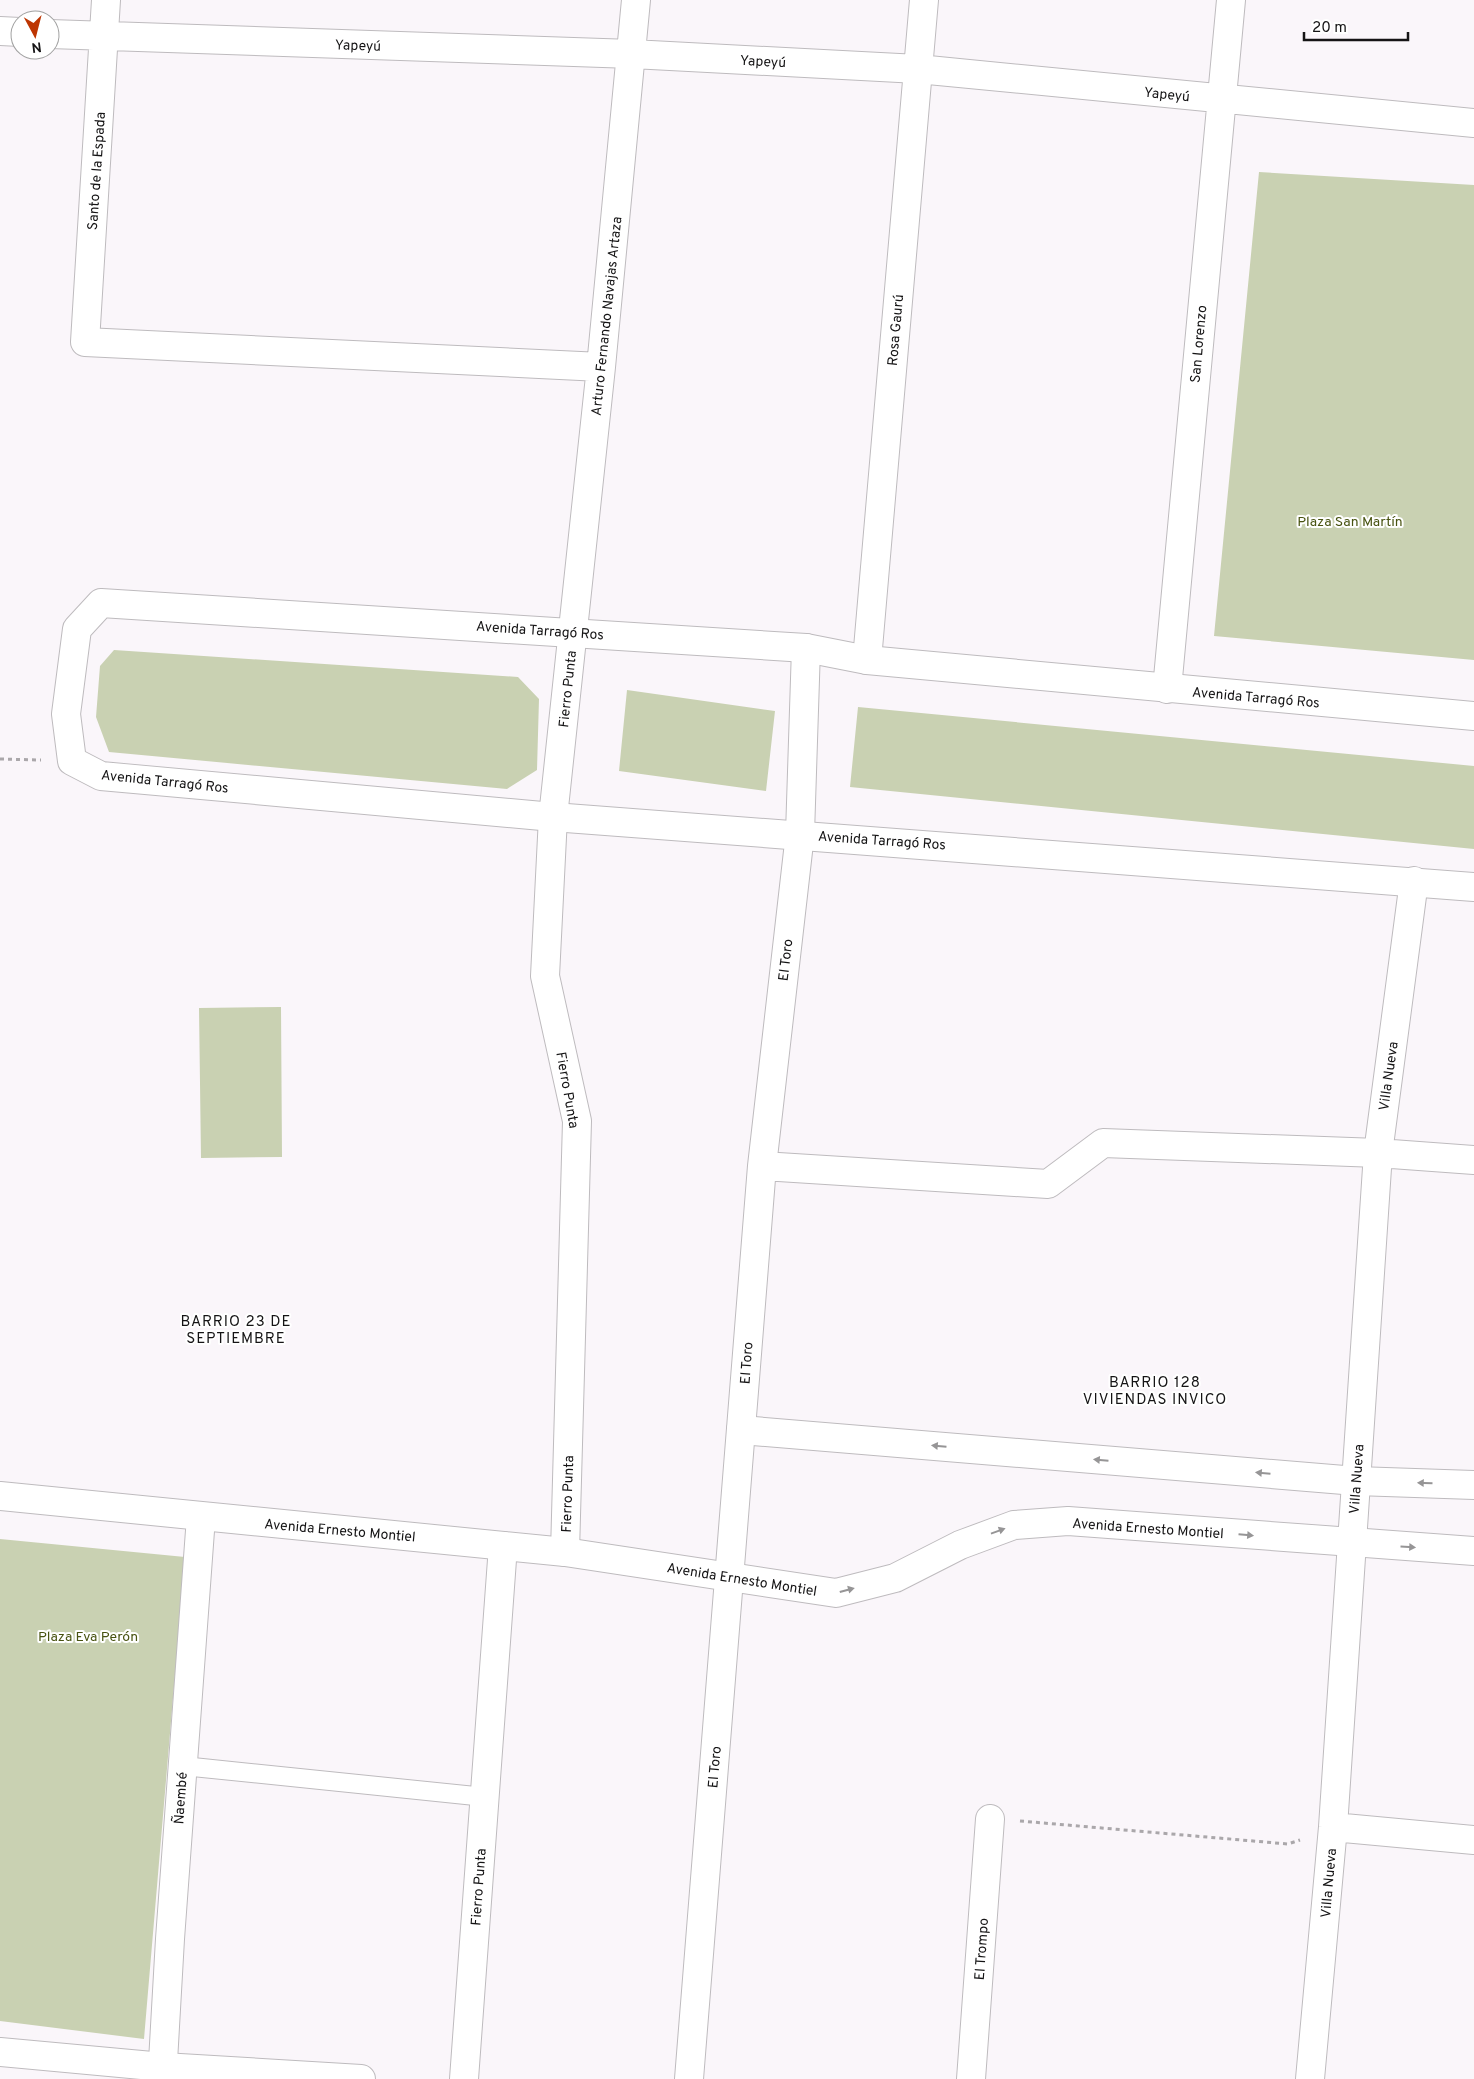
<svg xmlns="http://www.w3.org/2000/svg" width="1474" height="2079" font-family="Overpass,sans-serif">
<style>
.green{fill:#c9d1b2}
.lines{fill:none;stroke-linecap:round;stroke-linejoin:round}
.lane-casing{stroke:#bebbbe;stroke-width:20}
.street-casing{stroke:#bebbbe;stroke-width:30}
.secondary-casing{stroke:#bebbbe;stroke-width:30}
.path{stroke:#aaa7aa;stroke-width:3;stroke-dasharray:4 4;stroke-linecap:butt}
.lane{stroke:#fff;stroke-width:18}
.street{stroke:#fff;stroke-width:28}
.secondary{stroke:#fff;stroke-width:28}
.oneway{fill:#969596}
.labels{text-anchor:middle;stroke-width:4;stroke-linejoin:round;paint-order:stroke}
.street-label{font-size:14px;fill:#151415;stroke:#fff}
.park-label{font-size:14px;fill:#485311;stroke:#fff}
.neighbourhood-label{font-size:15px;letter-spacing:1px;fill:#151415;stroke:#fff}
</style>
<rect width="100%" height="100%" fill="#faf6fa"/>
<!-- green -->
<path class="green" d="M 1259,172 L 1474,185 L 1474,660 L 1214,636 Z
M 114,650 L 518,677 L 539,699 L 537,770 L 507,789 L 109,752 L 96,717 L 100,666 Z
M 627,690 L 775,711 L 766,791 L 619,771 Z
M 858,707 L 1474,766 L 1474,849 L 850,787 Z
M 281,1007 L 282,1157 L 201,1158 L 199,1008 Z
M 0,1539 L 185,1557 L 144,2039 L 0,2021 Z"/>
<g class="lines">
<!-- lane casing -->
<g class="lane-casing">
<path id="lane" d="M 183,1766 L 485,1797"/>
</g>
<!-- street casing -->
<g class="street-casing">
<path id="street" d="M 106,0 L 85,342 L 601,367
M 0,31 L 20,32
M 50,34 L 632,54 L 918,69 L 1474,123
M 867,660 L 924,0
M 1167,689 L 1231,0
M 762,1166 L 1048,1184 L 1103,1143 L 1378,1153 L 1474,1160
M 565,1552 L 577,1121 L 545,976 L 553,817 L 601,367 L 636,0
M 1333,1827 L 1474,1840
M 162,2079 L 170,1939 L 201,1517
M 464,2079 L 503,1546
M 689,2079 L 762,1166 L 800,834 L 806,648
M 971,2079 L 990,1819
M 1310,2079 L 1333,1827 L 1378,1153 L 1414,881"/>
</g>
<!-- secondary casing -->
<g class="secondary-casing">
<path id="secondary" d="M 1474,716 L 867,660 L 806,648 L 101,603 L 77,629 L 66,714 L 72,761 L 101,776 L 553,817 L 1474,887
M 741,1430 L 1356,1481 L 1474,1485
M 0,1496 L 565,1552 L 836,1593 L 895,1578 L 960,1545 L 1014,1525 L 1068,1521 L 1474,1551
M 0,2052 L 163,2067 L 361,2079"/>
</g>
<!-- path -->
<path class="path" d="M 0,759 L 41,760
M 1020,1821 L 1288,1844 L 1300,1840"/>
<!-- lane -->
<use href="#lane" class="lane"/>
<!-- street -->
<use href="#street" class="street"/>
<!-- secondary -->
<use href="#secondary" class="secondary"/>
</g>
<!-- one-way arrows -->
<defs><path id="oneway-solid" d="M-6-.8H1V-3.2L6.5 0L1 3.2V.8H-6Z" transform="scale(1.25)"/></defs>
<g class="oneway">
<use href="#oneway-solid" transform="translate(939 1446) rotate(-175)"/>
<use href="#oneway-solid" transform="translate(1101 1460) rotate(-175)"/>
<use href="#oneway-solid" transform="translate(1263 1473) rotate(-175)"/>
<use href="#oneway-solid" transform="translate(1425 1483) rotate(-178)"/>
<use href="#oneway-solid" transform="translate(998 1531) rotate(-20)"/>
<use href="#oneway-solid" transform="translate(1246 1535) rotate(5)"/>
<use href="#oneway-solid" transform="translate(1408 1547) rotate(3)"/>
<use href="#oneway-solid" transform="translate(847 1590) rotate(-15)"/>
</g>
<g class="labels">
<!-- street labels -->
<g class="street-label">
<text transform="translate(358 45) rotate(2)" y="5">Yapeyú</text>
<text transform="translate(763 61) rotate(3)" y="5">Yapeyú</text>
<text transform="translate(1167 94) rotate(6)" y="5">Yapeyú</text>
<text transform="translate(96 171) rotate(-86)" y="5">Santo de la Espada</text>
<text transform="translate(606 316) rotate(-84)" y="5">Arturo Fernando Navajas Artaza</text>
<text transform="translate(895 330) rotate(-85)" y="5">Rosa Gaurú</text>
<text transform="translate(1198 344) rotate(-85)" y="5">San Lorenzo</text>
<text transform="translate(540 630) rotate(4)" y="5">Avenida Tarragó Ros</text>
<text transform="translate(567 689) rotate(-84)" y="5">Fierro Punta</text>
<text transform="translate(1256 697) rotate(5)" y="5">Avenida Tarragó Ros</text>
<text transform="translate(165 781) rotate(6)" y="5">Avenida Tarragó Ros</text>
<text transform="translate(882 840) rotate(4)" y="5">Avenida Tarragó Ros</text>
<text transform="translate(785 960) rotate(-83)" y="5">El Toro</text>
<text transform="translate(1388 1076) rotate(-82)" y="5">Villa Nueva</text>
<text transform="translate(568 1090) rotate(80)" y="5">Fierro Punta</text>
<text transform="translate(746 1363) rotate(-86)" y="5">El Toro</text>
<text transform="translate(1356 1479) rotate(-86)" y="5">Villa Nueva</text>
<text transform="translate(567 1494) rotate(-88)" y="5">Fierro Punta</text>
<text transform="translate(1148 1528) rotate(4)" y="5">Avenida Ernesto Montiel</text>
<text transform="translate(340 1530) rotate(5)" y="5">Avenida Ernesto Montiel</text>
<text transform="translate(742 1579) rotate(9)" y="5">Avenida Ernesto Montiel</text>
<text transform="translate(714 1767) rotate(-85)" y="5">El Toro</text>
<text transform="translate(180 1798) rotate(-86)" y="5">Ñaembé</text>
<text transform="translate(1328 1883) rotate(-85)" y="5">Villa Nueva</text>
<text transform="translate(478 1887) rotate(-86)" y="5">Fierro Punta</text>
<text transform="translate(981 1949) rotate(-86)" y="5">El Trompo</text>
</g>
<!-- park labels -->
<g class="park-label">
<text x="1350" y="526">Plaza San Martín</text>
<text x="88" y="1641">Plaza Eva Perón</text>
</g>
<!-- neighbourhood labels -->
<g class="neighbourhood-label">
<text x="236" y="1326">BARRIO 23 DE<tspan x="236" dy="17">SEPTIEMBRE</tspan></text>
<text x="1155" y="1387">BARRIO 128<tspan x="1155" dy="17">VIVIENDAS INVICO</tspan></text>
</g>
</g>
<!-- north arrow -->
<g transform="translate(35 35) rotate(173)"><circle r="24" fill="#ffffff" stroke="#a1a1a1"/>
<path d="M0-4L9 19L0 12L-9 19Z" fill="#bd3502"/>
<text y="-8" font-size="14" font-weight="bold" text-anchor="middle" fill="#151415">N</text>
</g>
<!-- scale -->
<path d="M1304 32v8h104v-8" fill="none" stroke="#151415" stroke-width="2.5"/>
<text x="1312" y="32" font-size="15" fill="#151415" stroke="#ffffff" stroke-width="4" paint-order="stroke">20 m</text>
</svg>
